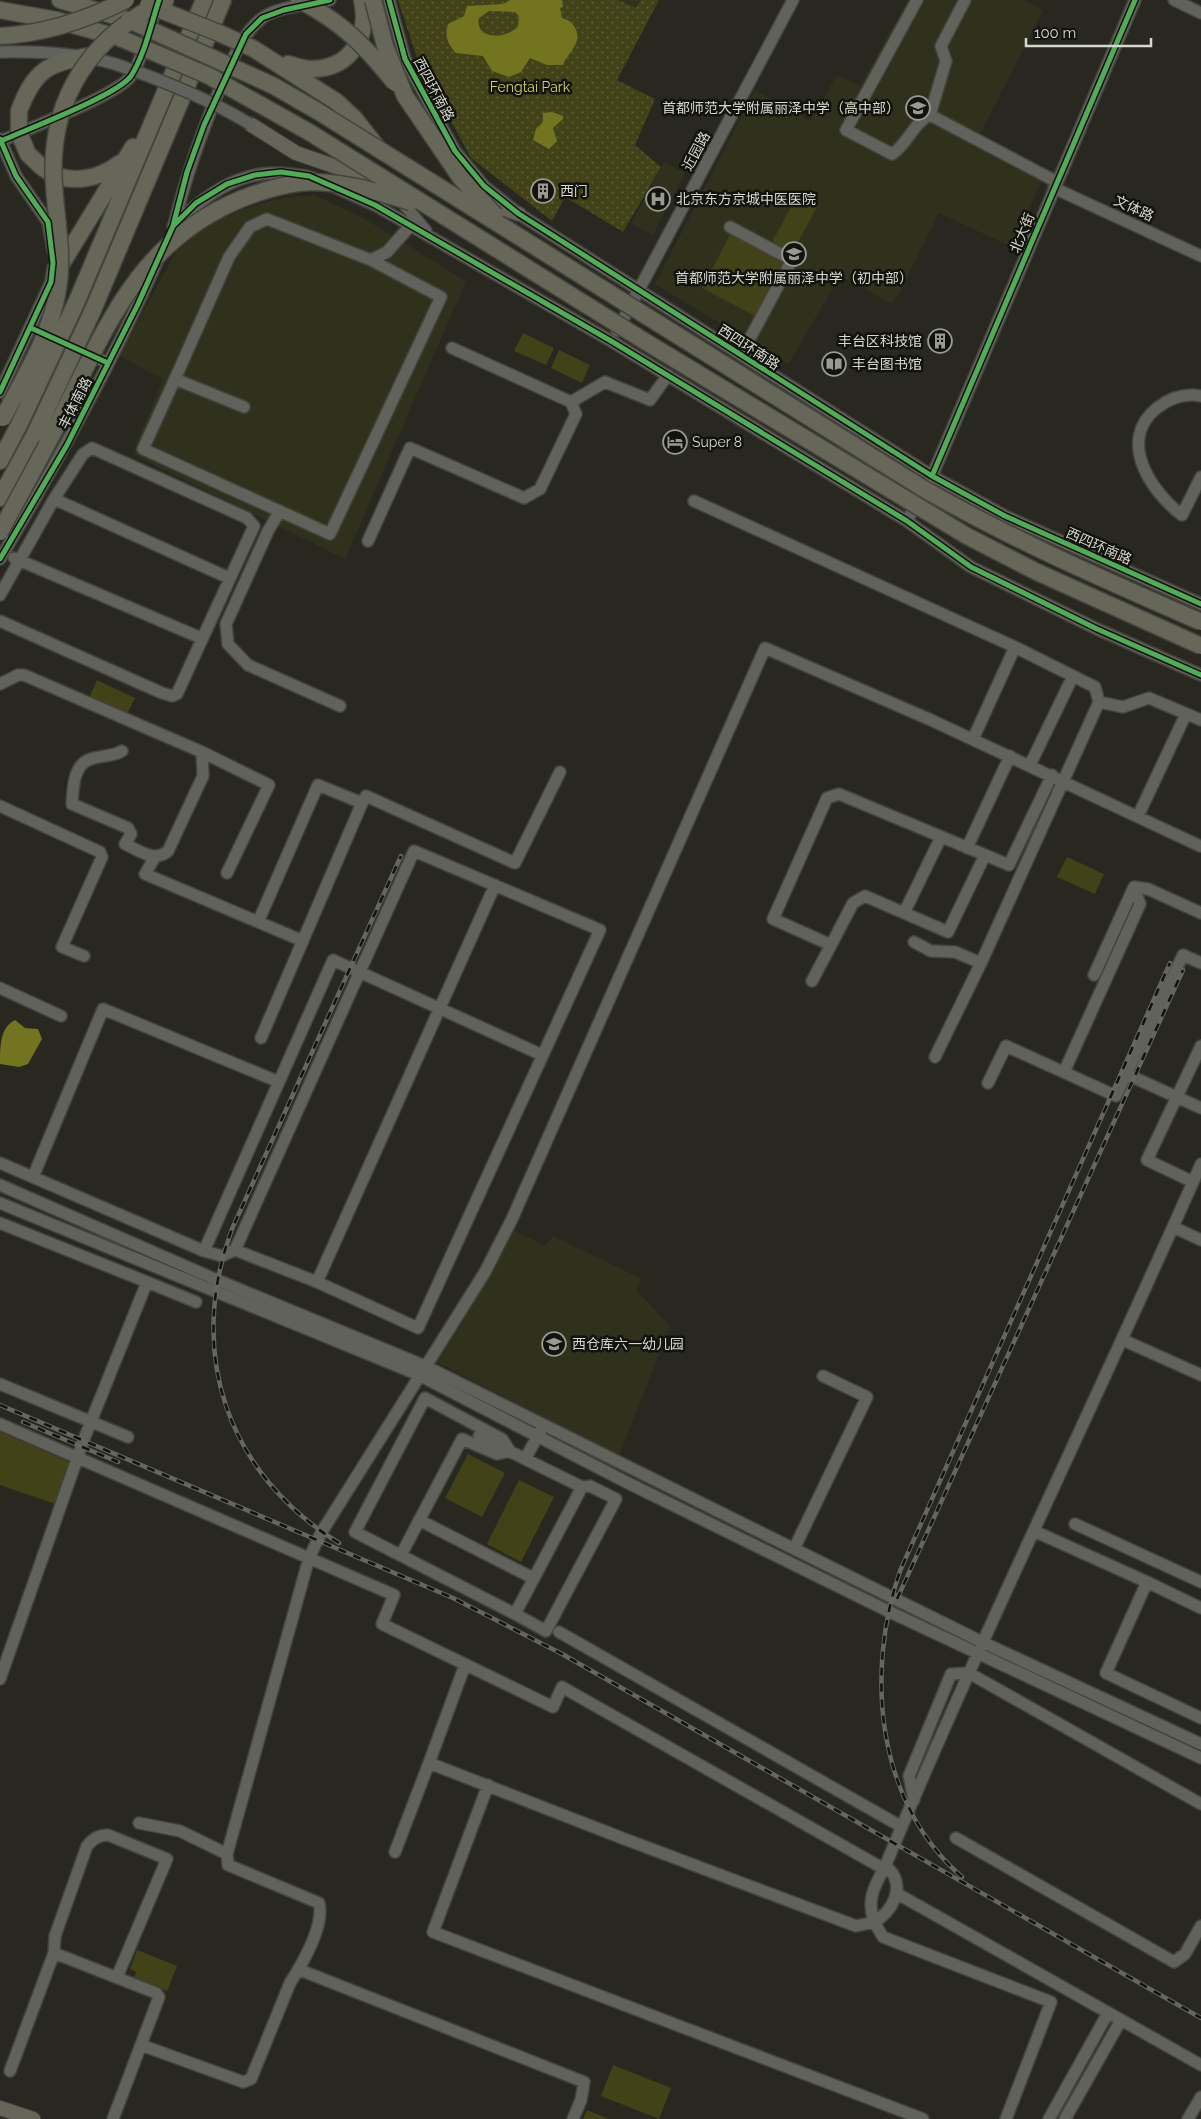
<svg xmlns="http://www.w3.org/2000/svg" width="1201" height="2119" font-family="Raleway,'Noto Sans SC',sans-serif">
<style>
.built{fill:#30311d}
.green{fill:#414218}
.park{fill:url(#park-dots)}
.water{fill:#737420;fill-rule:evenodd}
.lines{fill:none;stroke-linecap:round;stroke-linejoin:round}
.minor-casing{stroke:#43443d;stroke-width:14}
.major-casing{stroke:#43443d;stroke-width:16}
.highway-casing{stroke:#43443d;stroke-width:19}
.minor{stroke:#62625c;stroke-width:11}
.major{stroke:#65655a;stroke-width:14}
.highway{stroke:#676759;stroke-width:16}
.rail-casing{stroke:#666661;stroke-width:4.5}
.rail{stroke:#13130d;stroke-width:2.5;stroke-dasharray:8;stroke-linecap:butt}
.minor-bridge-casing{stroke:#43443d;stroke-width:14;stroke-linecap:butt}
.highway-bridge-casing{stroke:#43443d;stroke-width:19;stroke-linecap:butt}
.minor-bridge{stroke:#62625c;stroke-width:11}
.highway-bridge{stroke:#676759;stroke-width:16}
.cycleway-casing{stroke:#13130d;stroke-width:8}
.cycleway{stroke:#51ab58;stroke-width:5}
.labels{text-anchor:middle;stroke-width:5;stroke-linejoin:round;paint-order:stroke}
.park-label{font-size:14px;fill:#d1d45e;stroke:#13130d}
.street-label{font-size:14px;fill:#d6d7ce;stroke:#13130d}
.poi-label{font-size:14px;fill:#d6d7ce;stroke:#13130d;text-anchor:start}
</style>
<defs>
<pattern id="park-dots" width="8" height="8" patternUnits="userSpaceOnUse" patternTransform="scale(1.25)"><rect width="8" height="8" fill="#414218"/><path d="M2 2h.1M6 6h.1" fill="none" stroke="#5c5d38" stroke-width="1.8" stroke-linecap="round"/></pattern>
</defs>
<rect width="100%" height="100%" fill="#282820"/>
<!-- built -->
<path class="built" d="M 618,0 L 641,0 L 636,9 Z
M 908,0 L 1023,0 L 1043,10 L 975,144 L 1043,178 L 1012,247 L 939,213 L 897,298 L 891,303 L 840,276 L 788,364 L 655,284 L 755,90 L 811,121 L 837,75 L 860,86 Z
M 664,162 L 685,173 L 653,235 L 631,224 Z
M 314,195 L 363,218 L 466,281 L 345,559 L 132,454 L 163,379 L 119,356 L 178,248 L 213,222 L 242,210 L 277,199 Z
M 512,1229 L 545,1246 L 553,1236 L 642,1279 L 636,1290 L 670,1326 L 619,1456 L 435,1361 Z"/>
<!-- green -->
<path class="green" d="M 798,194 L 818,205 L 791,255 L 771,244 Z
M 731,233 L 784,261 L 755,316 L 702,288 Z
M 523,333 L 554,348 L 546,365 L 514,351 Z
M 559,350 L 590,365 L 582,383 L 551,368 Z
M 97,680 L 135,698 L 125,718 L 88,701 Z
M 1067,857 L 1104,874 L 1095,894 L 1057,877 Z
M 0,1432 L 74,1464 L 61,1506 L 0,1485 Z
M 468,1454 L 505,1473 L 482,1517 L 445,1498 Z
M 519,1480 L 554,1497 L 521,1562 L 487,1544 Z
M 137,1950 L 177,1966 L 167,1991 L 134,1978 L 136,1972 L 130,1969 Z
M 613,2065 L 671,2088 L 659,2119 L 601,2096 Z
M 587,2110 L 609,2119 L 583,2119 Z"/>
<!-- park -->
<path class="park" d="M 398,0 L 618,0 L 636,8 L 641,0 L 659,0 L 617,80 L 655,99 L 635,145 L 661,167 L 623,232 L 565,197 L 552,221 L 471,158 L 417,58 Z"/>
<!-- water -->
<path class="water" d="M 510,0 L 562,0 L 563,7 L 560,8 L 562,18 C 575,21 582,35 574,47 C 570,54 566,57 563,65 L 547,65 L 530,58 L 521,72 L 509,77 L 492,71 L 483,56 L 456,53 C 448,44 444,36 448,24 L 464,16 L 467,6 L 503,4 ZM 489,11 L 515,12 L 519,16 L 518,26 C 508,39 474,41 479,18 Z
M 552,112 L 563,116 L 563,119 L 553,128 L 557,141 L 549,149 L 533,140 L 536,129 L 543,122 L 543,113 Z
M 15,1020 L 25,1028 L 38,1029 L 42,1039 L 28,1064 L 19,1067 L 0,1064 C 0,1047 0,1027 15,1020 Z"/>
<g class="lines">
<!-- minor casing -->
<g class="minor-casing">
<path id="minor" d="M 389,0 L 405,59 L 455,151 L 484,186 L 519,214 L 932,476 L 1005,516 L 1201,604
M 917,0 L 846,130 L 892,154 C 908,144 913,123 930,115 L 1057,182
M 1174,0 L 1201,13
M 0,52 C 39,51 77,53 115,64
M 930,115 L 946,61 L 941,46 L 965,0
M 0,139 L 16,176 L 48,222 L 53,250
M 1,141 C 27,129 118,95 131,76 C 144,55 150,27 157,4
M 337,188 L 375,205 L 611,341 L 907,521 L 971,567 L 1097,629 L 1201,675
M 1054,188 L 1201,256
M 399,198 L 426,231
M 174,225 C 186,175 203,128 223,81 C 233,59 242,34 261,19 C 275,7 311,4 330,0
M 173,226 C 205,195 242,167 290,174 C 298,175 306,175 313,178
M 730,227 L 792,260 L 741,355
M 617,331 L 793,0
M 53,338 L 108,363
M 452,348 L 571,402 L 605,382 L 650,400 L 668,375
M 175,379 L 143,449 L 330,534 L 441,297 L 371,260
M 0,392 L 51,282 L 53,268
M 1201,396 C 1185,393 1170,398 1157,408 C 1117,440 1150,491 1182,515 L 1201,477
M 244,407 L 175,379 L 229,257 L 250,227 L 267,219 L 371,260 L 387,252 L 411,225
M 54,499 L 229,578
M 694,501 L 1015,647 L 1095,687 L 1099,702 L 981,963 L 935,1057
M 280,511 L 268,531 L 226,624 L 228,644 L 248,665 L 340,706
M 907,521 L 932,476 L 1135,0
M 368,541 L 410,448 L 524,498 L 540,489 L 576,414 L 571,402
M 14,558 L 201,638
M 0,559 C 57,462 111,365 157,262
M 0,595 L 54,499 L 83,454 L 92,448 L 247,518 L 254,526 L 177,694 L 172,696 L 162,693 L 0,621
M 0,684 L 18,675 L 24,675 L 202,752 L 203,776 L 168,851 C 155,863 138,850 125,844 L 131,834 L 128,828 L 72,804 C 73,789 73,764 91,759 C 102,755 112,757 122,751
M 1099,702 L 1123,707 L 1149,698 L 1201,720
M 973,739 L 1015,647
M 202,752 L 269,785 L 227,873
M 1030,765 L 1073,676
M 362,803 L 366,796 L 515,863 L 560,772
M 0,806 L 100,852 L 102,857 L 62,947 L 84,956
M 1138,816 L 1186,714
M 967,848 L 1010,756
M 155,857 L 145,874 L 303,941
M 904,913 L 941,837
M 258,922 L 318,785 L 362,803 L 261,1038
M 914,942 L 931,951 L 955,952 L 981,963
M 831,945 L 853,903 L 865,896 L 948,932 L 985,855
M 1094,975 L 1134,887
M 812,981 L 831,945 L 773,919 L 827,798 L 839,794 L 1009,865 L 1052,775
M 0,988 L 61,1016
M 1064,1072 L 1140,904 L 1134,887 L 1148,889 L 1201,913
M 1126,1074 L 1201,1108
M 988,1083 L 1006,1046 L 1116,1096 L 1183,955 L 1201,963
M 0,1163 L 204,1251 L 222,1256 L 235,1250 L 414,851 L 600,930 L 418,1328 L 317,1282 L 235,1250
M 33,1177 L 103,1009 L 279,1082
M 1193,1182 L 1147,1160 L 1201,1046
M 0,1185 L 217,1280 L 425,1366 L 982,1642 L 1201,1744
M 0,1203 L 419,1375 L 626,1482 L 892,1613 L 1201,1758
M 0,1223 L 147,1282 L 84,1439 L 0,1679
M 1173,1227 L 1201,1240
M 204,1251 L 333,960 L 542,1055
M 147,1282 L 196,1302
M 317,1282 L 495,885
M 1123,1340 L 1201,1375
M 0,1384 L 128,1437
M 0,1424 L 394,1595 L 382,1624 L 553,1707 L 562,1687 L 884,1869 L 889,1869 C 906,1887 892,1912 874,1922 C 867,1901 873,1888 884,1869 C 983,1631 1097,1400 1201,1164
M 479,1436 L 525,1459 L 541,1430
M 419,1520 L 533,1578
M 1075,1524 L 1201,1582
M 1034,1531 L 1147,1582 L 1106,1673 L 1201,1718
M 794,1549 L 867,1397 L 823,1376
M 401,1555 L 462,1439 L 497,1454 L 510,1451 L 502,1439 L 425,1398 L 355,1532 L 515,1614 L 582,1487 L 525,1459
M 1147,1582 L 1201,1608
M 515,1614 L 546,1631 L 616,1499 L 590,1486 L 582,1487
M 559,1632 L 902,1827
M 465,1665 L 429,1763 L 622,1838 L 856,1926 L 874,1922 L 883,1937 L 1051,2002 L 1006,2119
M 488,1785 L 433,1932 L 923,2119
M 914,1800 L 909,1776 L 951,1674 L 969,1673 L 1201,1804
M 139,1823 L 180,1831 L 227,1854 L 309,1558 L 321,1533 L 485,1272 L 512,1219 L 765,648 L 931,720 L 1200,846
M 956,1838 L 1174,1962 L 1185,1954 L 1201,1926
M 395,1852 L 429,1763
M 896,1893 L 1201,2065
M 54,1953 L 156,1993 L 159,1997 L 113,2119
M 300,1970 L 584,2082 L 581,2100 L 573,2119
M 141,2045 L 243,2082 L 251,2079 L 290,1983 C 302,1964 325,1926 319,1903 L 228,1865 L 227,1854
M 10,2071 L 54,1953 L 55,1936 L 87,1846 C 93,1839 98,1835 108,1835 L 167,1859 L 117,1977
M 1049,2119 L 1108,2013
M 1065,2119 L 1121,2020
M 1188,2119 L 1201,2097"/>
</g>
<!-- major casing -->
<g class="major-casing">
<path id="major" d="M 250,124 L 296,153 L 386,184
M 481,201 L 519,214
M 0,2108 L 33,2119"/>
</g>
<!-- highway casing -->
<g class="highway-casing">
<path id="highway" d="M 60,0 L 129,20
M 0,10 L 56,20 L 120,38
M 254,49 L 337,102 L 355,119 L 377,147
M 288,64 C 295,66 303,69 311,69 C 351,69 370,36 362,0
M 19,111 C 34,71 47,63 89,56
M 28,154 C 34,159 39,166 46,170 C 70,186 99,179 120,163
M 56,273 L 133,147
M 76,303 L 204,0
M 93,310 L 223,0
M 0,461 L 19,425
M 0,498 L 35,434"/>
</g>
<!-- minor -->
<use href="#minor" class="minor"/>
<!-- major -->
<use href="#major" class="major"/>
<!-- highway -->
<use href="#highway" class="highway"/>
<!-- rail casing -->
<g class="rail-casing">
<path id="rail" d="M 0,1405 L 453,1598 L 562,1654 L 1201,2018
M 23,1422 L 118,1462
M 339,1543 C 227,1474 186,1353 232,1229 L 401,856
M 897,1599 L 1183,970
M 962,1877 C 876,1802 865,1673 900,1571 L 1170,963"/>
</g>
<!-- rail -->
<use href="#rail" class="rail"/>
<!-- minor-bridge casing -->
<g class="minor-bridge-casing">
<path id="minor-bridge" d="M 115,64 C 162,80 207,98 250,124"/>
</g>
<!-- highway-bridge casing -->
<g class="highway-bridge-casing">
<path id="highway-bridge" d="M 299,0 C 343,23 364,45 395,83
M 373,0 L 385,46 L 405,96 L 460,177 L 495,215
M 148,5 L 219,33 L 254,49
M 129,20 L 274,86 L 319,112 L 924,489 C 1013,540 1107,581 1201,622
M 0,36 C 45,34 86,20 126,0
M 120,38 L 209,76 L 309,132 L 646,342 L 967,536 L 1037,572 L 1201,646
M 19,111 L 19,133 L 28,154
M 3,418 C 24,377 51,335 58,289 C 64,254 56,219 54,184 C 48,99 91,36 166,0
M 19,425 L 76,303
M 35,434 L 93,310
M 0,532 C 19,496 39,461 57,425 C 105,331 135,243 241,199 C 264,190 289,182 315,182 C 348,183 379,192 411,202"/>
</g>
<!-- minor-bridge -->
<use href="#minor-bridge" class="minor-bridge"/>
<!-- highway-bridge -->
<use href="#highway-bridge" class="highway-bridge"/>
<!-- cycleway casing -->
<g class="cycleway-casing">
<path id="cycleway" d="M 389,0 L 405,59 L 455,151 L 484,186 L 519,214 L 932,476 L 1005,516 L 1201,604
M 0,139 L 16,176 L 48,222 L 53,263 L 51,282 L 0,392
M 1,141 C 27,129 118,95 131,76 C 145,54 151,24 159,0
M 173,226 L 196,203 L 227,184 L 255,175 L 281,172 L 309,176 L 375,205 L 611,341 L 907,521 L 971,567 L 1097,629 L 1201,675
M 31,328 L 108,363
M 932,476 L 1135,0
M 0,559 L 67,445 L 138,304 L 173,226 L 187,172 L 204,125 L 246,34 L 262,18 L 284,10 L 330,0"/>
</g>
<!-- cycleway -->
<use href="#cycleway" class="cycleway"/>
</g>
<!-- icons -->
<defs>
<g id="school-ring" transform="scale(1.25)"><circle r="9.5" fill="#13130d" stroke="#999a91" stroke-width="1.5"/><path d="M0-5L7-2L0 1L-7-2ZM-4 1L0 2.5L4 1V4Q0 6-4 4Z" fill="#999a91"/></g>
<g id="building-ring" transform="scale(1.25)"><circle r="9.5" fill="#13130d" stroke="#999a91" stroke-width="1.5"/><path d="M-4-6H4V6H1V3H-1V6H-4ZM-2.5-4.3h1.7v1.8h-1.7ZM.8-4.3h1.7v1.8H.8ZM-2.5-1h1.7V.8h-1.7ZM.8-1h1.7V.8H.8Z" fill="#999a91"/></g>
<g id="hospital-ring" transform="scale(1.25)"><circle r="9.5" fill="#13130d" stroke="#999a91" stroke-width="1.5"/><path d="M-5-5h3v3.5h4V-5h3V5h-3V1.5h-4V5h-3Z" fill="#999a91"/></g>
<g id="library-ring" transform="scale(1.25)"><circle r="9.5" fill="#13130d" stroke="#999a91" stroke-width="1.5"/><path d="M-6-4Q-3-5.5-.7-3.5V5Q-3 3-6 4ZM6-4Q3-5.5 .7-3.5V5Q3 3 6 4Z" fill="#999a91"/></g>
<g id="hotel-ring" transform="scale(1.25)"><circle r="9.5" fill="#13130d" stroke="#999a91" stroke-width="1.5"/><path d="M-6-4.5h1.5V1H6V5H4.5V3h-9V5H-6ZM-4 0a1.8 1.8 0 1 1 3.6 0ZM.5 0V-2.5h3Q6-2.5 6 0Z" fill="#999a91"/></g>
</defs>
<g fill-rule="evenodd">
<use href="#school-ring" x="918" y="108"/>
<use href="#building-ring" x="543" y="191"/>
<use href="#hospital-ring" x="658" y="199"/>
<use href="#school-ring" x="794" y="254"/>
<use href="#building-ring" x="940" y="341"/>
<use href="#library-ring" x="834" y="364"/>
<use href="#hotel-ring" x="675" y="442"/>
<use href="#school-ring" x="554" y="1344"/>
</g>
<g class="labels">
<!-- park labels -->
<g class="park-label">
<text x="530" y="92">Fengtai Park</text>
</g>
<!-- street labels -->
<g class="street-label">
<text transform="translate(434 89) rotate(62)" y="5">西四环南路</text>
<text transform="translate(696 151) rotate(-62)" y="5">近园路</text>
<text transform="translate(1134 208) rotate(25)" y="5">文体路</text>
<text transform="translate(1022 233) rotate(-67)" y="5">北大街</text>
<text transform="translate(749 347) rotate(33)" y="5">西四环南路</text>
<text transform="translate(75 403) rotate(-63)" y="5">丰体南路</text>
<text transform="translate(1099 546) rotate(24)" y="5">西四环南路</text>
</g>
<!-- poi labels -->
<g class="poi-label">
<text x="900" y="113" text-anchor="end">首都师范大学附属丽泽中学（高中部）</text>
<text x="560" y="196">西门</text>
<text x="676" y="204">北京东方京城中医医院</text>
<text x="794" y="283" text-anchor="middle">首都师范大学附属丽泽中学（初中部）</text>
<text x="922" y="346" text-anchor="end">丰台区科技馆</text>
<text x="852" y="369">丰台图书馆</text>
<text x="692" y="447">Super 8</text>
<text x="572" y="1349">西仓库六一幼儿园</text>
</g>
</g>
<!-- scale -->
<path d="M1026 38v8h125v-8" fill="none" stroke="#d6d7ce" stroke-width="2.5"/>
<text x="1034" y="38" font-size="15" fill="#d6d7ce" stroke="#13130d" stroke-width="4" paint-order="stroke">100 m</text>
</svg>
